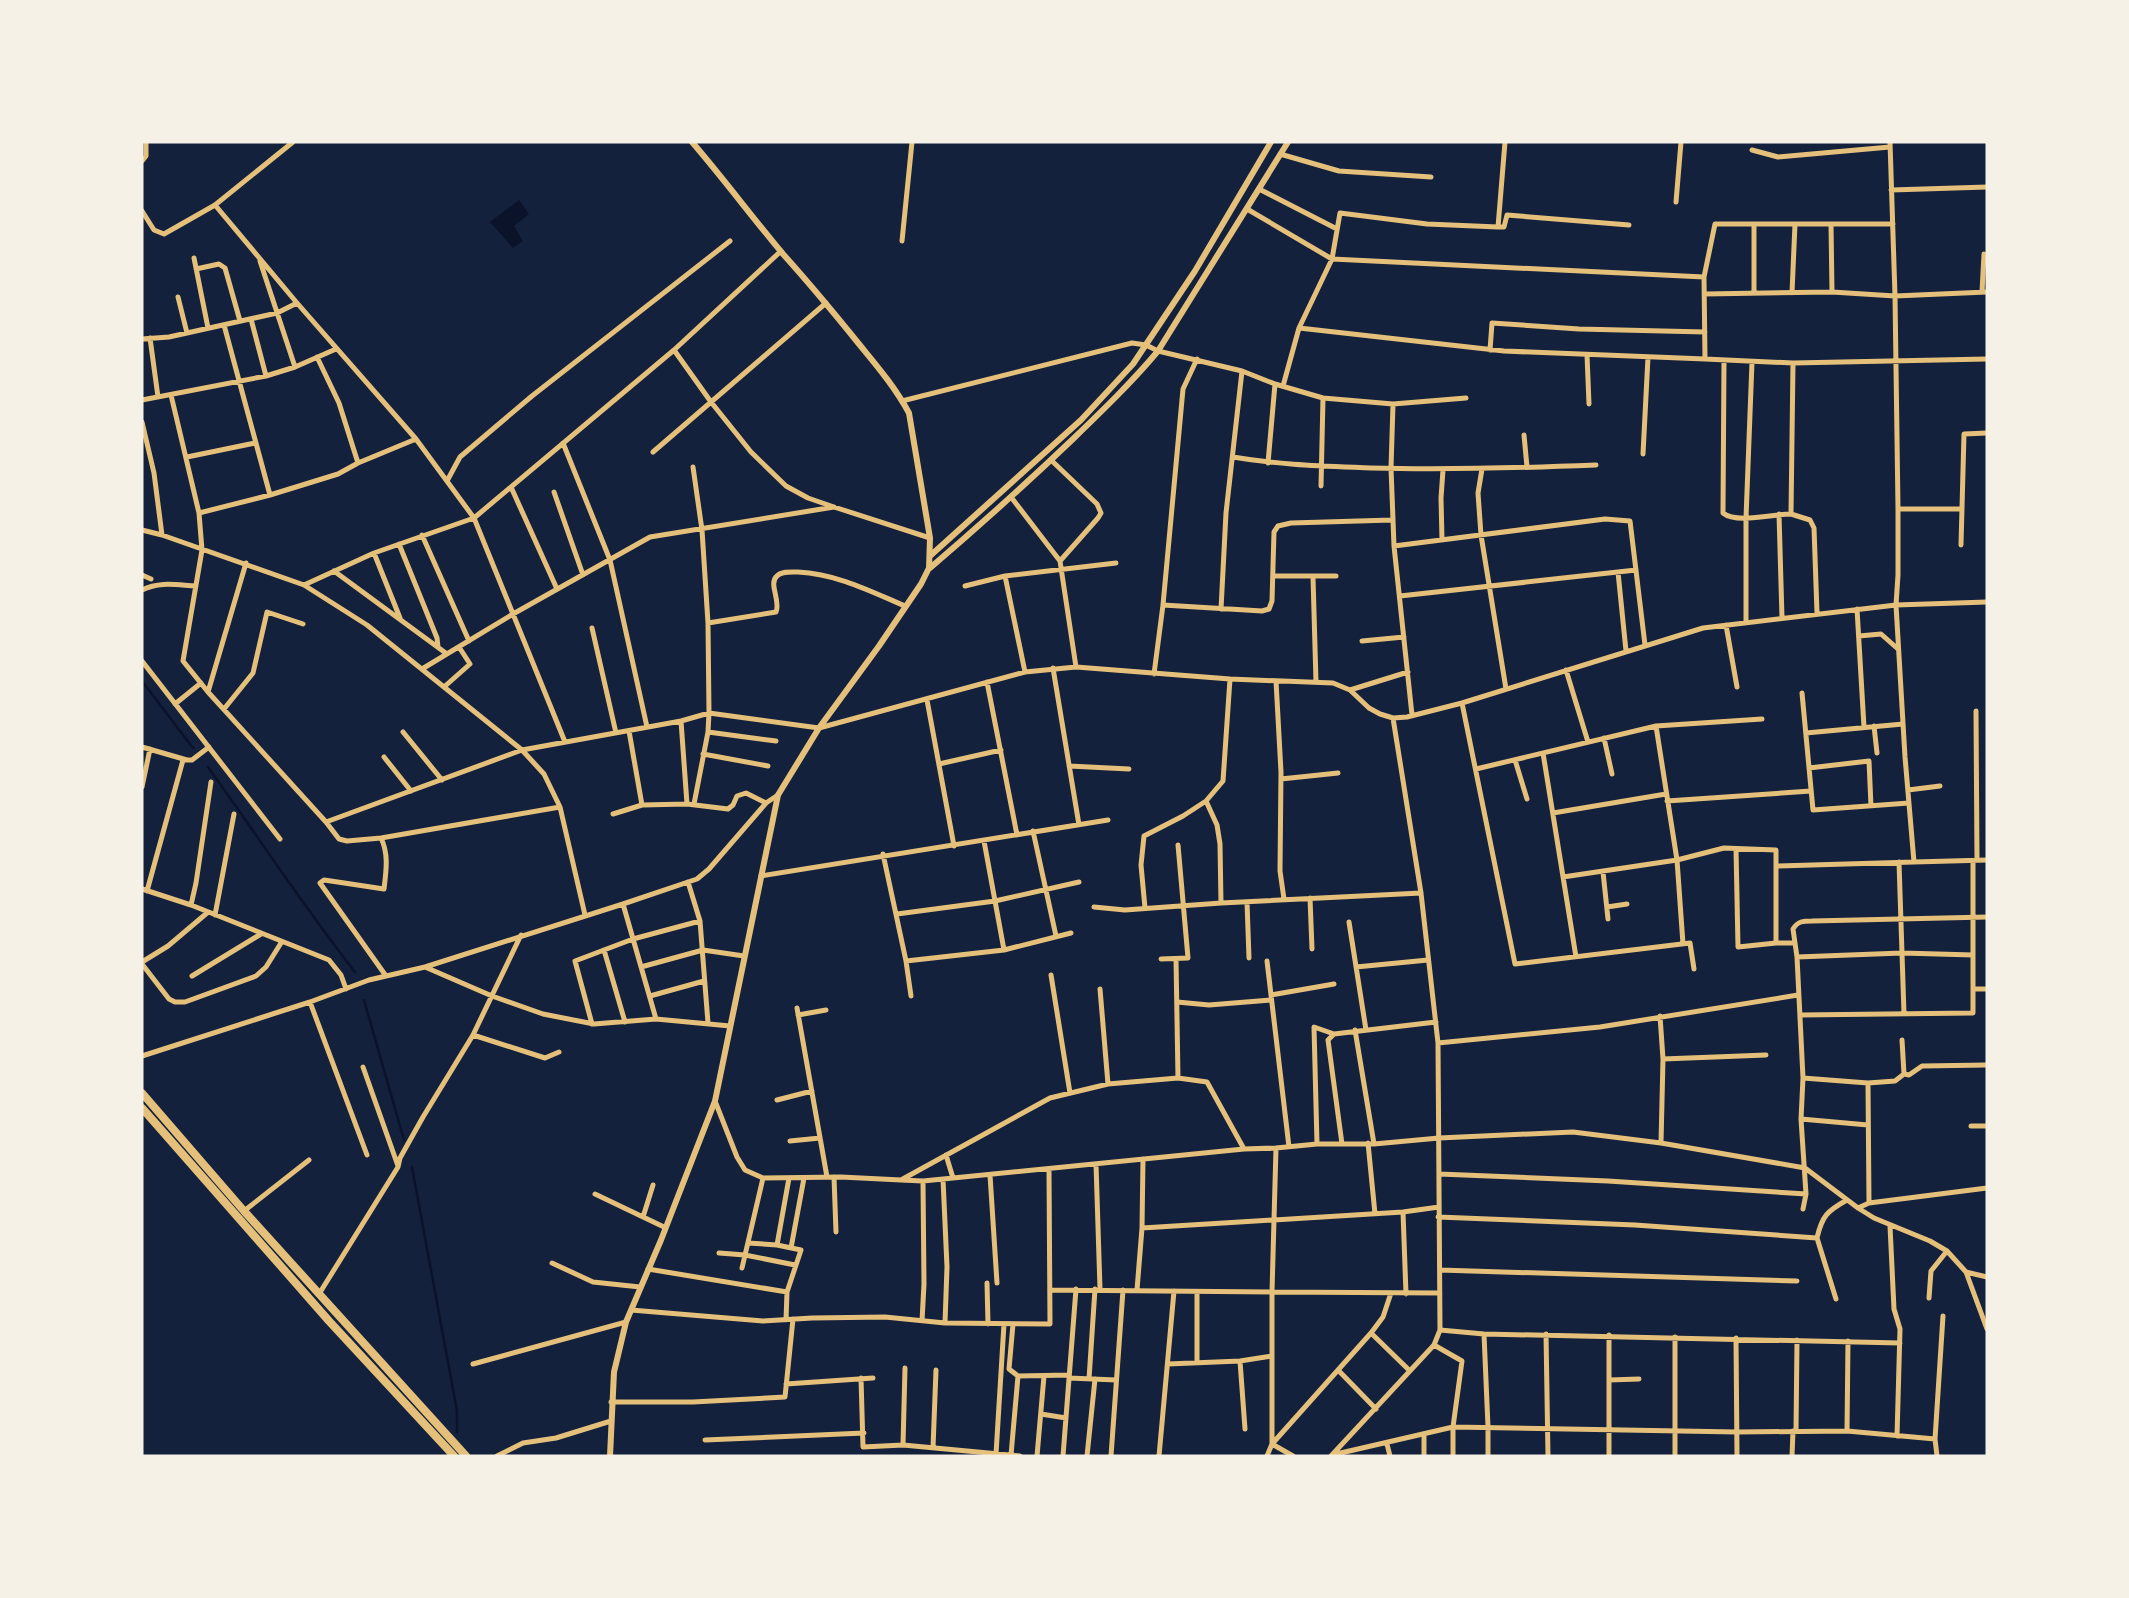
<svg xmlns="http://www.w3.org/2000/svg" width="2129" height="1598" font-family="'Fira Sans Condensed',sans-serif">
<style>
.water{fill:#0b132b}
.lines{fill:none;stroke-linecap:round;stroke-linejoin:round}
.stream{stroke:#0b132b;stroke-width:2.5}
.minor{stroke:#e5c07b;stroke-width:5}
.tertiary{stroke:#e5c07b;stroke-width:6}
.trunk{stroke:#e5c07b;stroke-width:8}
</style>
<rect width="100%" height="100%" fill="#14213d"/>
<!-- water -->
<path class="water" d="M 519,200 L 529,214 L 514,226 L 523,241 L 513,248 L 490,222 Z"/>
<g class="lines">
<!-- stream -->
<path class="stream" d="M 142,681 L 193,748
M 208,767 C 257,835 303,906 355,972
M 364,1000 L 404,1140
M 412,1167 L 457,1411 L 457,1432"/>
<!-- minor -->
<path class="minor" d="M 1890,142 L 1895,296 L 1898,509 L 1898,575 L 1896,605 L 1905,757 L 1914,862 L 1987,860
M 1752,150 L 1778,157 L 1890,147
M 1280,154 L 1339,171 L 1431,177
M 142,161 L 146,156 L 146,142
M 1259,189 L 1337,229
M 1891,190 L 1987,187
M 1676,202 L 1681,142
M 215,205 L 297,303 L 416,439 L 474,518 L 565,742
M 1247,209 L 1332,259 L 1704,277 L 1705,359 L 1504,351 L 1299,328 L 1332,259 L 1340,213 L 1427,224 L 1498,227 L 1504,227 L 1507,215 L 1629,225
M 142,211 L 154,230 L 164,234 L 215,205 L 293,142
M 1831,224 L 1832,292
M 1498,227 L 1505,142
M 902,241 L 912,142
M 194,258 L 208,328
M 260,261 L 295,367
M 196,269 L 219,264 L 225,268 L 240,321
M 1704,277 L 1715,224 L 1893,224
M 1982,292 L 1984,254
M 1754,293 L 1754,224
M 1792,293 L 1795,224
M 1704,294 L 1832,292 L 1895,296 L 1987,292
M 178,297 L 187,333
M 251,319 L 266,376
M 224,325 L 270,495
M 150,338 L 158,397
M 142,339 L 169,337 L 277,313 L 297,303
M 674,350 L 711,402 L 751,452 L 786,486 L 808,498 L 834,507 L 930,538
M 1490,350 L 1492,323 L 1579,329 L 1705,332
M 1587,355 L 1589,404
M 317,357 L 339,403 L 358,463
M 1705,359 L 1793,363 L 1987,359
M 1724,360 L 1723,513 C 1736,524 1774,514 1791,514
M 1793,363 L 1791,514 L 1810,520 L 1814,528 L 1817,613
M 1283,386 L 1299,328
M 171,395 L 199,513
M 142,400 L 266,376 L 295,367 L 336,349
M 902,401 L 1132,343 L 1146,345 L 1158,351 L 1242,371 L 1275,384 L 1323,398 L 1393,404 L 1466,398
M 1393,404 L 1391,468 L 1394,546 L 1605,519 L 1630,521 L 1645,645
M 142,422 L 154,473 L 162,535
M 1524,435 L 1527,467
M 416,439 L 358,463 L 338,474 L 270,495 L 199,513 L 202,550 L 183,661 L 208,692 L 326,822 L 339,839 L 347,841 L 381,838 L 560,807
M 563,443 L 610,560 L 647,727
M 653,452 L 826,303
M 1643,454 L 1648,357
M 187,457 L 255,443
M 1233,457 C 1279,465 1324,466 1371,468 C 1446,470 1521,468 1596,465
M 1051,460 L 1097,504 L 1101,513 L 1098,518 L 1060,561
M 1268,463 L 1275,384
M 693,467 L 702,530 L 708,623 L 709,713 L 708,732 L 694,804
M 1482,469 L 1478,493 L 1481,535 L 1506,689
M 447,481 L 460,457 L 532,396 L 730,241
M 1321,486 L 1323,398
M 511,487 L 557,589
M 554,492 L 583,575
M 1011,497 L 1060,561 L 1076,667
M 1898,509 L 1962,509
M 1779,514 L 1782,618
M 142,530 L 162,535 L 304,585 L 367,625 L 522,750 L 544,774 L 560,807 L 585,915
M 422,535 L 469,641
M 1442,540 L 1441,498 L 1443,470
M 399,544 L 437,638 L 438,647
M 1961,545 L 1964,434 L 1987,433
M 1394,546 L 1412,715
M 374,553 L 400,618
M 334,571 L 447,654
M 1618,572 L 1626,651
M 142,575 L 151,579
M 1005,576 L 1025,672
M 1273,576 L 1336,576
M 1313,577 L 1316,682
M 304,585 L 374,553 L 474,518 L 674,350 L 781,251
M 965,586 L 1005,576 L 1116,563
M 142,590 C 160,581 177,585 196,586
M 1400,596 L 1636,570
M 1163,605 L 1262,611 L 1269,609 L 1272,601 L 1274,532 L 1278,526 L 1291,523 L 1392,520
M 1221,609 L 1226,513 L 1242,371
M 1857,609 L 1864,727
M 1746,622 L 1746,518 L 1752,362
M 708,623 L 776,612 C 781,601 768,583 777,576 C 782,571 791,572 798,572 C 837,574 870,591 905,606
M 1726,625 L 1737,687
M 592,628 L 616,733
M 1859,636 L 1881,634 L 1898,649
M 1362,641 L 1404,637
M 142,661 L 280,839
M 1053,668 L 1079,825
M 422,669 L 513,614 L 650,537 L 834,507
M 1566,670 L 1588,742
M 1154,674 L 1163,605 L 1183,389 L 1197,359
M 1276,681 L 1281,772 L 1280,871 L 1284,899
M 987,682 L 1017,835
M 444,687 L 470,664 L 459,647
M 1350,690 L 1408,672
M 208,692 L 246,563
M 1802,693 L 1813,810 L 1909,803
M 927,700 L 954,846
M 1462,703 L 1515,964 L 1690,943 L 1694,969
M 175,704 L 201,683
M 224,709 L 253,673 L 267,612 L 303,624
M 1976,711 L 1977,860
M 681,721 L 687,804
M 1656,726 L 1677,860 L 1724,848 L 1776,850 L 1776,943 L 1794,943
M 1874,726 L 1877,753
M 629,731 L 642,805
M 403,732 L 442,780
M 708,732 L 776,741
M 1806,733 L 1903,724
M 1604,738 L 1612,774
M 142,747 L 187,760 L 192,760 L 209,747
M 1543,753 L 1576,957
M 703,754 L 768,766
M 384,757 L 411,791
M 1515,760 L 1527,799
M 939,764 L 1001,750
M 1069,766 L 1129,769
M 1809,768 L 1869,761 L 1871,806
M 1476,769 L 1656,726 L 1762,719
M 1281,779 L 1338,773
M 142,787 L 150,749
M 1908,790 L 1940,786
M 1206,801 L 1217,825 L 1220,844 L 1221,903
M 1667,801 L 1811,791
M 1553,813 L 1666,794
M 613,814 L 642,805 L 687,804 L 728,809 L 733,805 L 737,796 L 746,793 L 766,803
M 326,822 L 522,750 L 681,721 L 709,713 L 819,728 L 1025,672 L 1076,667 L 1230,679 L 1333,683 L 1350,690 L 1369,708 L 1380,714 L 1393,718 L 1407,717 L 1462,703 L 1703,628 L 1896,605 L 1987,602
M 1033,831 L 1056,936
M 381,838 C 389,854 386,872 384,889 L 331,881 L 324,880 L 320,883 L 386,976
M 984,841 L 1004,950
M 1736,849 L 1738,947 L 1776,943
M 883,854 L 906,961 L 911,996
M 1899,862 L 1904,1014
M 1776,866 L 1914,862
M 1603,872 L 1608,919
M 761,876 L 1108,820
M 1563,877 L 1677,860 L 1683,944
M 688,882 L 700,921 L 708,1023
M 142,889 L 191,905 L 329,960 L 341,975 L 346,989
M 147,891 L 183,760
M 1310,898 L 1312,949
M 1247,902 L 1249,958
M 623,904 L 656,1019
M 191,905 L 196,883 L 211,782
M 1094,907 L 1125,910 L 1221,903 L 1421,893
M 1607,907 L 1627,904
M 1145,908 L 1141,865 L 1144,836 L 1183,816 L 1206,801 L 1223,781 L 1230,679
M 897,914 L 995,901 L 1079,882
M 215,915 L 234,814
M 1349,922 L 1366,1030
M 604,950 L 625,1022
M 1797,957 L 1902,953 L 1973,955
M 1161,959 L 1188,958 L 1178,845
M 1176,959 L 1178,1078
M 906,961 L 1004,950 L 1071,933
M 1267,961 L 1289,1147
M 142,962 L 168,946 L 207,913
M 142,964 L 169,999 L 175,1002 L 185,1002 L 256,976 L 266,967 L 281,943
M 425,967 L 492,996 L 543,1014 L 594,1024 L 656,1019 L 730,1026
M 641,967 L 703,950 L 744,956
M 1356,967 L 1428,960
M 1051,975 L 1070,1093
M 192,976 L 261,934
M 1100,989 L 1108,1084
M 1973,989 L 1987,989
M 1271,995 L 1334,984
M 650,996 L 704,981
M 310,1002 L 367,1155
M 1177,1002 L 1209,1005 L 1271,1000
M 797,1008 L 827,1177
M 798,1015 L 826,1010
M 1800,1015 L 1973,1013 L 1973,861
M 1660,1016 L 1663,1059 L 1661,1143
M 592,1024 L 575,961 L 633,939 L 700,921
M 1355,1030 L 1374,1144
M 473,1035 L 545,1058 L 559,1052
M 1438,1043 L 1600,1027 L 1798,995
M 142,1056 L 310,1002 L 369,980 L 425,967 L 623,904 L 697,879 L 709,869 L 766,803 L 778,795
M 1663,1059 L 1766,1055
M 363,1067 L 398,1166
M 1904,1074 L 1909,1075 L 1922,1066 L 1987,1065
M 1803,1078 L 1868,1083 L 1895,1081 L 1904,1074 L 1902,1040
M 1868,1083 L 1869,1203
M 777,1100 L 812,1091
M 715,1101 L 737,1157 L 745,1170 L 763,1178 L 841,1177 L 901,1180 L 1050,1098 L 1108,1084 L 1178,1078 L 1207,1082 L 1244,1149
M 1801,1119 L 1868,1125
M 1971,1126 L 1987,1126
M 790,1141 L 820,1138
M 1368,1143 L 1375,1214
M 1317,1144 L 1314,1027 L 1334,1034
M 1342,1144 L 1328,1040 L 1334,1034 L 1436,1022
M 946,1155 L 953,1178
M 1096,1164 L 1100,1289
M 1439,1174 L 1608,1181 L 1806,1194
M 990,1175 L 997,1283
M 834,1177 L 836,1232
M 943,1179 L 947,1267 L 945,1323
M 901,1180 L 923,1181 L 1244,1149 L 1276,1148
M 595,1194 L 664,1227
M 1858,1208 L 1869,1203 L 1987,1188
M 1803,1209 L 1806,1194 L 1801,1119 L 1803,1078 L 1797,957 L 1793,929 C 1798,921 1803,921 1812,921 L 1987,917
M 244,1211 L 309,1160
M 1403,1212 L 1406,1294
M 643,1217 L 653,1185
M 1438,1217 L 1635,1225 L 1817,1238 L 1836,1299
M 1890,1226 L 1894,1309 L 1900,1329 L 1897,1436
M 1142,1228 L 1403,1212 L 1439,1207
M 1817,1238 C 1822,1216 1827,1211 1847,1200
M 748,1243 L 777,1245 L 801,1250 L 787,1292 L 786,1320
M 777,1245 L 789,1178
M 791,1248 L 804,1178
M 719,1253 L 745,1255 L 795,1265
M 552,1263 L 593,1282 L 640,1287
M 742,1268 L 763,1178
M 648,1269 L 787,1292
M 1440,1270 L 1797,1281
M 1966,1272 L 1987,1277
M 987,1283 L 988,1324
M 1050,1290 L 1272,1292 L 1272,1444 L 1371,1333 L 1383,1317 L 1391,1293
M 1137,1290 L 1142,1228 L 1143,1159
M 1440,1293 L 1272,1292 L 1276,1148 L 1317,1144 L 1374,1144 L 1439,1138 L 1573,1132 L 1661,1143 L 1805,1168 L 1858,1208 L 1874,1218 L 1930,1241 L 1947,1251 L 1966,1272 L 1987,1329
M 319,1294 L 398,1167 L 400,1158 L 423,1117 L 473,1035 L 521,935
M 1929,1298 L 1931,1271 L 1947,1251
M 631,1310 L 763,1321 L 812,1318 L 885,1317 L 945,1323 L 1050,1324 L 1049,1169
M 922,1321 L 924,1284 L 923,1181
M 1440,1330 L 1484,1334 L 1900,1343
M 1371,1333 L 1410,1371
M 1484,1334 L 1488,1427 L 1488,1456
M 1546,1334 L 1548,1456
M 1736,1338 L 1737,1456
M 1848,1341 L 1847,1431 L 1935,1439
M 1434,1345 L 1462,1361 L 1453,1427 L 1453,1456
M 1240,1361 L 1245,1429
M 1197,1363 L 1197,1292
M 473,1364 L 626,1322
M 1168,1364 L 1240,1361 L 1272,1356
M 1338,1370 L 1376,1409
M 1018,1376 L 1069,1375
M 861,1378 L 863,1447 L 903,1445 L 1020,1456
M 1069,1378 L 1116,1380
M 1089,1379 L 1095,1289
M 1609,1380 L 1639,1379
M 786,1384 L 873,1378
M 611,1402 L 693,1402 L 785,1397 L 793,1319
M 1041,1414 L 1066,1418
M 1796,1431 L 1797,1340
M 1424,1435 L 1424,1456
M 705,1440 L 864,1433
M 1387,1444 L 1390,1456
M 903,1445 L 905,1368
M 933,1448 L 936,1370
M 996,1454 L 1004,1324
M 1011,1455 L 1018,1376 L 1009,1369 L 1013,1324
M 1332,1455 L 1453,1427 L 1737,1432 L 1847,1431
M 497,1456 L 523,1443 L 556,1438 L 611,1421
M 1037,1456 L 1044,1376
M 1063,1456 L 1076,1289
M 1087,1456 L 1095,1379
M 1111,1456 L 1123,1290
M 1159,1456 L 1174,1291
M 1267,1456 L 1272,1444 L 1293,1456
M 1331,1456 L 1434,1345 L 1440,1330 L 1438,1043 L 1421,893 L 1393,718
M 1609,1456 L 1609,1335
M 1675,1456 L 1675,1337
M 1792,1456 L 1793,1431
M 1937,1456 L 1935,1439 L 1943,1316"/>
<!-- tertiary -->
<path class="tertiary" d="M 930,556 L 1081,420 L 1133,364 L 1195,271 L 1271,142
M 930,568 C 979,526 1027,483 1073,439 C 1103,410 1132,382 1158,351 L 1288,142
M 610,1456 L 614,1372 L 626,1322 L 661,1240 L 715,1101 L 778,795 L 819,728 L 879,646 L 921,584 L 929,568 L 930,538 L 909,413 C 895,387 877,366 859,344 C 834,313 809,283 783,254 C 752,217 723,178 692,142"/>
<!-- trunk -->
<path class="trunk" d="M 142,1093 L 244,1211 L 466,1456
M 142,1108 L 329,1321 L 454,1456"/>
</g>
<!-- border -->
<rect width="2129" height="1598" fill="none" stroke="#f6f1e7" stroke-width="287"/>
</svg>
